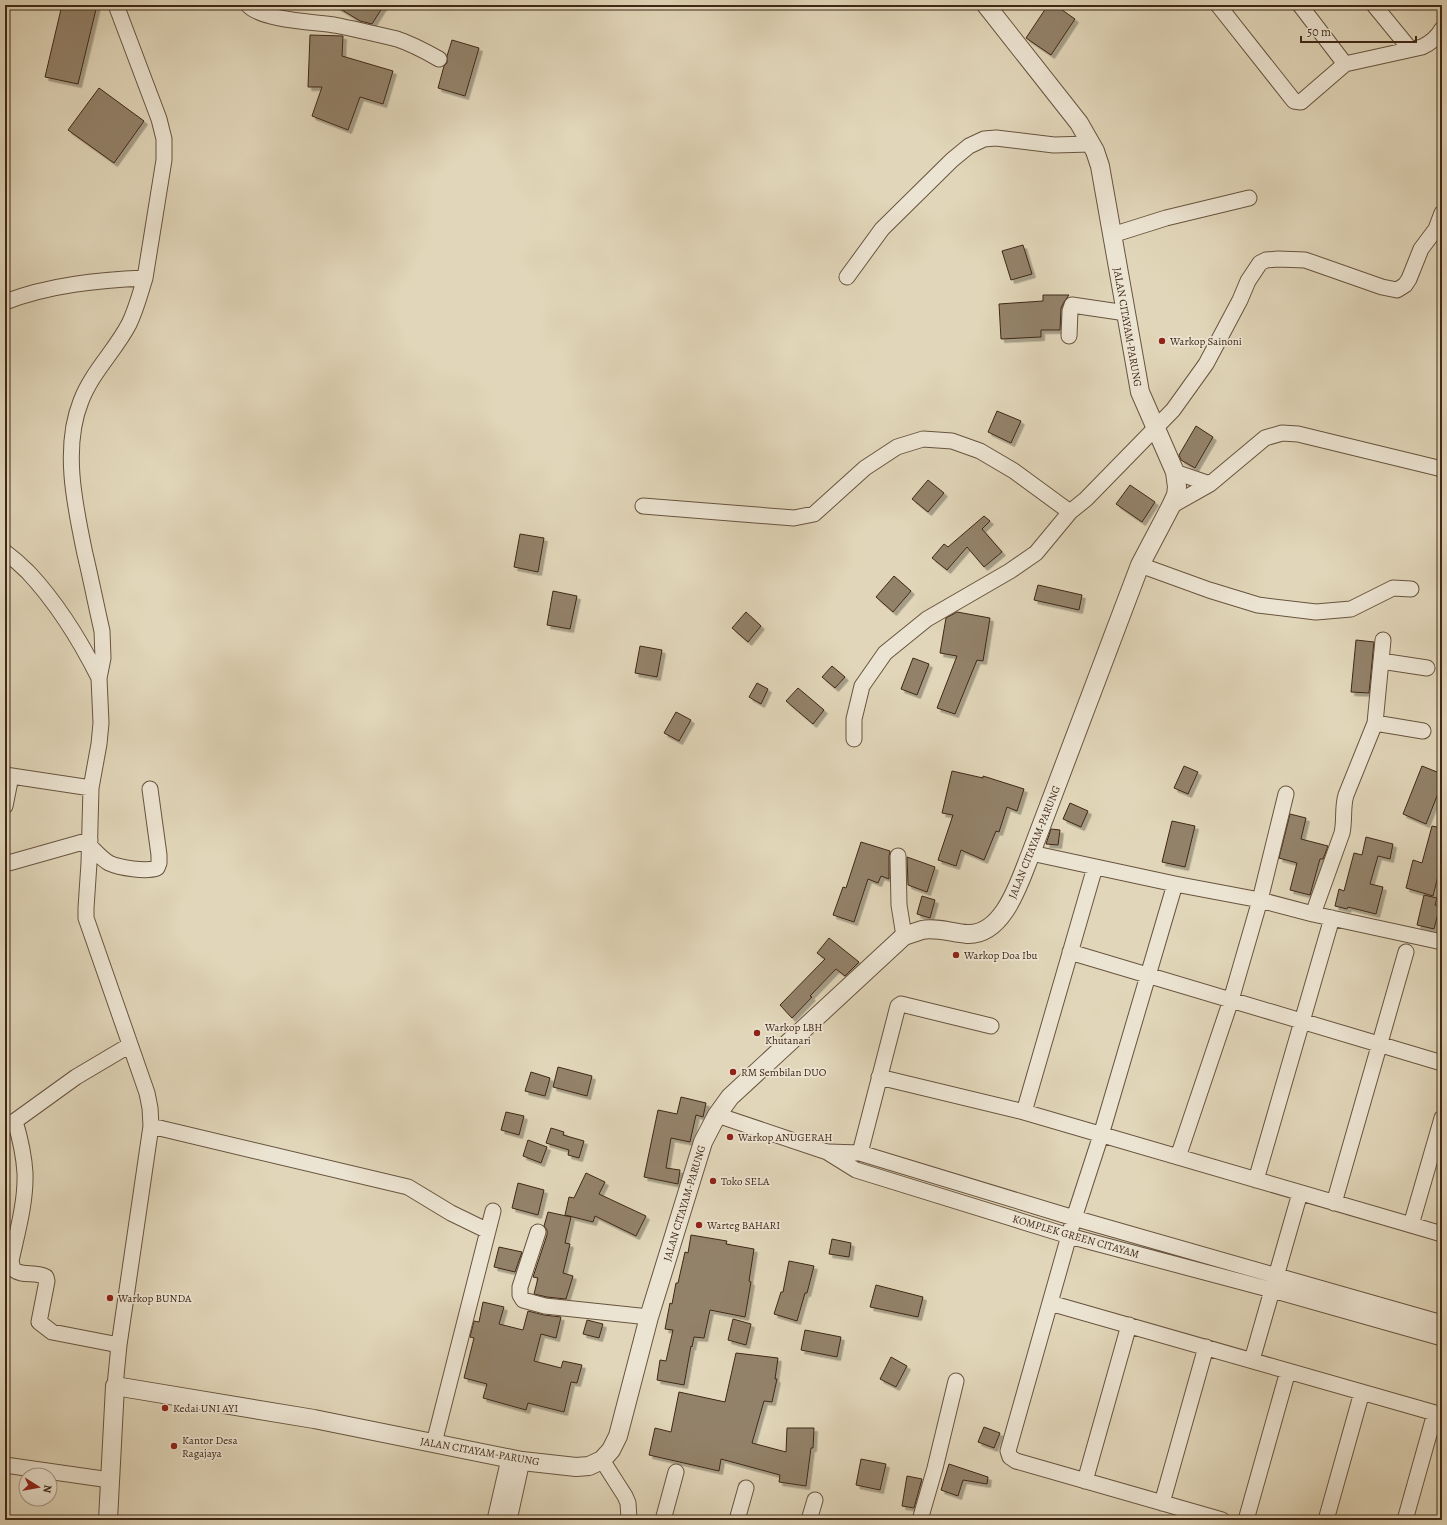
<svg xmlns="http://www.w3.org/2000/svg" width="1447" height="1525" font-family="Alegreya,serif">
<style>
.building{fill:#93826b;stroke:#3f2816;filter:url(#shadow)}
.lines{fill:none;stroke-linecap:round;stroke-linejoin:round}
.minor-casing{stroke:#68543f;stroke-width:17}
.tertiary-casing{stroke:#68543f;stroke-width:20}
.minor{stroke:#ece4d2;stroke-width:15}
.tertiary{stroke:#ece4d2;stroke-width:18}
.poi-dot{fill:#8f2418;stroke:#ece4d2;stroke-width:1.5}
.labels{text-anchor:middle;stroke-width:3.5;stroke-linejoin:round;paint-order:stroke}
.street-label{font-size:11px;fill:#3f2816;stroke:#ece4d2}
.poi-label{font-size:11px;fill:#3f2816;stroke:#ece4d2;text-anchor:start}
</style>
<defs>
<filter id="shadow"><feDropShadow dx="3.5" dy="3.5" stdDeviation="0" flood-color="#0004"/></filter>
</defs>
<rect width="100%" height="100%" fill="#e1d6b9"/>
<filter id="stains"><feTurbulence type="fractalNoise" baseFrequency=".005" numOctaves="4"/><feColorMatrix values="0 0 0 0 .2 0 0 0 0 .09 0 0 0 0 .02 0 0 0 .5 -.17"/></filter>
<radialGradient id="worn" r=".72"><stop offset=".6" stop-color="#630" stop-opacity="0"/><stop offset="1" stop-color="#630" stop-opacity=".3"/></radialGradient>
<!-- building -->
<path class="building" d="M 62,5 L 97,5 L 78,84 L 45,77 Z
M 334,5 L 384,5 L 372,24 L 360,21 Z
M 1048,5 L 1055,5 L 1075,19 L 1051,55 L 1026,38 Z
M 310,35 L 343,36 L 342,56 L 393,71 L 383,104 L 360,97 L 348,130 L 312,116 L 322,87 L 308,87 Z
M 452,40 L 479,48 L 465,96 L 438,88 L 444,66 L 447,63 L 447,56 Z
M 99,88 L 144,121 L 114,163 L 68,130 Z
M 1023,245 L 1032,274 L 1011,280 L 1002,251 Z
M 1043,295 L 1069,295 L 1064,302 L 1061,308 L 1060,330 L 1041,330 L 1041,337 L 1001,339 L 999,304 L 1043,301 Z
M 997,411 L 1021,421 L 1011,443 L 988,432 Z
M 1196,426 L 1213,437 L 1195,468 L 1181,460 L 1179,455 Z
M 928,480 L 944,493 L 928,512 L 912,499 Z
M 1130,485 L 1155,502 L 1142,522 L 1116,504 Z
M 984,516 L 990,521 L 982,529 L 1002,552 L 984,567 L 967,547 L 947,570 L 932,558 L 944,544 L 948,547 Z
M 520,534 L 544,538 L 538,572 L 514,567 Z
M 894,576 L 911,591 L 893,612 L 876,597 Z
M 1038,585 L 1082,595 L 1079,610 L 1034,600 Z
M 553,591 L 577,596 L 570,629 L 547,625 Z
M 746,612 L 761,626 L 748,642 L 732,628 Z
M 957,612 L 990,618 L 983,661 L 977,660 L 955,714 L 937,708 L 957,656 L 940,653 L 946,618 Z
M 1356,640 L 1374,642 L 1369,693 L 1351,692 Z
M 640,646 L 662,650 L 657,677 L 635,673 Z
M 913,658 L 929,664 L 917,695 L 901,689 Z
M 832,666 L 845,677 L 835,688 L 822,677 Z
M 757,683 L 768,689 L 761,704 L 749,697 Z
M 798,688 L 824,710 L 813,724 L 786,701 Z
M 676,712 L 691,720 L 679,741 L 664,733 Z
M 1184,766 L 1198,772 L 1188,794 L 1174,788 Z
M 1422,766 L 1442,774 L 1442,797 L 1437,796 L 1426,824 L 1403,814 Z
M 952,771 L 983,778 L 983,776 L 1024,789 L 1017,811 L 1007,807 L 999,832 L 996,831 L 984,860 L 961,850 L 956,866 L 938,860 L 953,815 L 942,813 Z
M 1070,803 L 1088,811 L 1081,827 L 1063,819 Z
M 1290,814 L 1306,818 L 1301,839 L 1328,846 L 1323,859 L 1320,859 L 1310,895 L 1290,890 L 1297,863 L 1279,858 Z
M 1172,821 L 1195,826 L 1185,867 L 1162,862 Z
M 1432,826 L 1442,828 L 1442,860 L 1433,896 L 1406,888 L 1413,860 L 1422,863 Z
M 1051,829 L 1060,830 L 1058,845 L 1046,844 Z
M 1366,837 L 1393,844 L 1390,859 L 1378,856 L 1370,884 L 1383,887 L 1376,914 L 1348,907 L 1347,909 L 1335,906 L 1339,889 L 1344,891 L 1354,853 L 1362,855 Z
M 861,842 L 890,851 L 889,856 L 889,879 L 881,876 L 878,883 L 868,879 L 854,922 L 833,915 L 843,887 L 846,888 Z
M 907,857 L 935,867 L 927,892 L 908,885 Z
M 1424,895 L 1437,898 L 1435,905 L 1440,906 L 1434,929 L 1417,925 Z
M 922,896 L 935,900 L 930,918 L 917,914 Z
M 829,938 L 859,962 L 845,976 L 836,969 L 810,996 L 812,997 L 792,1018 L 780,1005 L 825,959 L 817,953 Z
M 558,1067 L 592,1076 L 587,1096 L 553,1087 Z
M 531,1072 L 550,1078 L 545,1096 L 525,1091 Z
M 681,1097 L 706,1103 L 703,1117 L 696,1115 L 690,1142 L 671,1138 L 666,1168 L 680,1170 L 678,1184 L 644,1177 L 658,1110 L 677,1114 Z
M 506,1112 L 524,1116 L 519,1135 L 501,1130 Z
M 551,1128 L 564,1132 L 563,1135 L 584,1141 L 579,1158 L 568,1155 L 569,1150 L 546,1143 Z
M 528,1140 L 547,1147 L 541,1163 L 523,1156 Z
M 586,1173 L 605,1182 L 599,1194 L 646,1216 L 636,1236 L 595,1216 L 593,1222 L 565,1215 L 569,1197 L 574,1198 Z
M 518,1183 L 544,1190 L 538,1215 L 512,1208 Z
M 548,1212 L 571,1217 L 565,1243 L 570,1244 L 563,1273 L 573,1276 L 566,1299 L 547,1297 L 534,1294 L 538,1278 L 533,1277 L 547,1235 L 547,1230 L 544,1226 Z
M 691,1235 L 727,1241 L 726,1244 L 754,1249 L 749,1281 L 751,1282 L 745,1317 L 710,1310 L 704,1338 L 694,1337 L 692,1347 L 691,1346 L 684,1385 L 657,1380 L 660,1360 L 666,1361 L 673,1330 L 665,1329 L 670,1303 L 672,1304 L 676,1283 L 678,1283 L 685,1252 L 688,1253 Z
M 832,1239 L 851,1243 L 849,1257 L 829,1254 Z
M 499,1247 L 522,1252 L 515,1272 L 494,1267 Z
M 789,1261 L 814,1266 L 807,1293 L 805,1293 L 797,1321 L 774,1314 L 781,1292 L 783,1292 Z
M 876,1285 L 923,1297 L 918,1317 L 870,1307 Z
M 483,1302 L 504,1307 L 499,1324 L 523,1330 L 528,1311 L 544,1315 L 561,1317 L 556,1338 L 541,1334 L 534,1361 L 561,1368 L 563,1361 L 582,1365 L 577,1383 L 571,1382 L 564,1412 L 528,1403 L 526,1410 L 483,1398 L 487,1384 L 464,1378 L 474,1338 L 470,1337 L 474,1321 L 479,1322 Z
M 733,1319 L 751,1324 L 746,1345 L 728,1340 Z
M 587,1320 L 603,1324 L 599,1338 L 583,1334 Z
M 805,1330 L 841,1337 L 837,1357 L 801,1350 Z
M 736,1353 L 778,1358 L 775,1379 L 777,1379 L 772,1402 L 764,1401 L 752,1443 L 786,1452 L 787,1428 L 814,1428 L 813,1448 L 811,1448 L 806,1486 L 779,1482 L 780,1475 L 721,1459 L 719,1471 L 649,1455 L 655,1428 L 671,1432 L 679,1392 L 725,1402 Z
M 891,1357 L 907,1366 L 896,1387 L 880,1379 Z
M 984,1427 L 1000,1433 L 994,1448 L 978,1442 Z
M 861,1459 L 886,1464 L 880,1490 L 856,1485 Z
M 949,1464 L 988,1477 L 987,1484 L 963,1480 L 958,1496 L 941,1490 Z
M 907,1476 L 922,1479 L 914,1508 L 902,1506 Z"/>
<g class="lines">
<!-- minor casing -->
<g class="minor-casing">
<path id="minor" d="M 248,5 C 261,20 314,22 334,25 C 355,29 376,34 397,39 C 412,44 425,51 439,59
M 1218,5 L 1294,101 L 1301,102 L 1345,64 L 1422,47 C 1431,43 1437,38 1442,29
M 1300,5 L 1345,64
M 1374,5 L 1410,49
M 1112,235 L 1166,218 L 1249,198
M 847,277 L 882,229 L 952,160 L 969,146 L 984,139 L 996,138 L 1054,145 L 1091,144
M 5,302 C 49,285 98,280 145,278 L 164,160 L 164,139 L 159,119 L 116,5
M 1069,336 L 1070,311 L 1072,305 L 1126,313
M 1175,472 L 1210,484
M 643,506 L 794,518 L 814,514 L 865,468 L 897,447 L 923,439 L 952,441 L 980,451 L 1014,471 L 1070,512 L 1086,499 L 1173,410 L 1206,364 L 1240,300 L 1248,281 L 1260,263 L 1266,260 L 1278,259 L 1305,260 L 1382,287 L 1397,290 L 1405,285 L 1409,279 L 1421,249 L 1436,229 L 1442,213
M 1171,506 L 1210,484 L 1265,438 L 1282,433 L 1298,434 L 1442,469
M 5,552 C 13,558 21,565 28,572 C 58,604 80,640 99,678
M 1140,565 L 1209,590 L 1258,605 L 1316,612 L 1351,609 L 1393,588 L 1411,589
M 1381,661 L 1427,668
M 1375,723 L 1423,731
M 854,739 L 854,719 L 862,686 L 885,653 L 927,619 L 1010,571 L 1036,553 L 1070,512
M 5,775 L 91,788
M 5,806 L 11,776
M 90,846 C 96,852 102,859 109,863 C 120,868 146,872 157,868 L 159,863 L 159,855 L 150,789
M 1031,853 L 1175,884 L 1260,900 L 1313,914 L 1442,942
M 898,856 L 899,905 L 904,936
M 5,864 L 90,840
M 1175,884 L 1101,1135 L 1074,1218 L 1008,1451 L 1010,1457 L 1016,1461 L 1222,1520
M 1313,914 L 1342,833 C 1345,820 1342,808 1346,795 L 1375,723 L 1383,640
M 1070,952 L 1442,1063
M 879,1077 L 1024,1112 L 1442,1234
M 1024,1112 L 1095,867
M 717,1115 L 827,1152 L 856,1170 L 1069,1236 L 1272,1290 L 1442,1338
M 15,1121 C 20,1138 24,1155 25,1173 C 26,1202 17,1233 11,1261 L 13,1269 C 22,1277 35,1271 46,1277 L 47,1281 L 39,1322 L 52,1332 L 119,1345
M 5,1126 L 15,1121 L 76,1077 L 130,1045
M 151,1126 L 408,1187 L 451,1213 L 488,1231
M 828,1152 L 860,1153 L 1074,1218 L 1442,1323
M 860,1153 L 898,1006 L 901,1004 L 991,1026
M 1178,1157 L 1231,1000 L 1260,900 L 1286,794
M 1256,1180 L 1332,918
M 1334,1203 L 1406,952
M 1411,1225 L 1442,1118
M 538,1232 L 520,1287 L 520,1295 L 523,1300 L 545,1306 L 649,1317
M 1050,1303 L 1442,1415
M 1252,1360 L 1300,1193
M 115,1386 L 119,1345 L 151,1126 L 150,1108 L 147,1093 L 86,918 L 86,908 L 89,863 L 91,788 L 99,744 L 101,723 L 99,678 L 103,658 L 102,631 C 96,605 91,579 85,554 C 75,506 62,448 81,401 C 92,372 115,351 129,324 C 136,310 140,294 145,278
M 434,1443 L 493,1211
M 602,1460 L 625,1496 L 628,1503 L 629,1519
M 5,1465 L 110,1480
M 1085,1481 L 1129,1325
M 1162,1503 L 1206,1347
M 495,1520 L 509,1459
M 509,1520 L 522,1461
M 663,1520 L 676,1472
M 737,1520 L 746,1488
M 809,1520 L 815,1500
M 920,1520 L 935,1468 L 956,1381
M 1246,1520 L 1288,1371
M 1326,1520 L 1362,1392
M 1405,1520 L 1435,1413"/>
</g>
<!-- tertiary casing -->
<g class="tertiary-casing">
<path id="tertiary" d="M 108,1520 L 115,1386 L 314,1419 L 522,1461 L 576,1467 L 589,1466 L 602,1460 L 611,1450 L 618,1436 L 649,1317 L 703,1142 L 717,1115 L 730,1097 L 904,936 C 910,934 916,932 922,930 C 936,927 953,933 967,934 C 1004,936 1020,880 1031,853 L 1140,565 L 1171,506 L 1176,495 L 1177,487 L 1175,472 L 1140,392 L 1100,166 L 1095,151 L 1079,123 L 986,5"/>
</g>
<!-- minor -->
<use href="#minor" class="minor"/>
<!-- tertiary -->
<use href="#tertiary" class="tertiary"/>
</g>
<!-- markers -->
<g class="poi-dot">
<circle cx="1162" cy="341" r="4"/>
<circle cx="956" cy="955" r="4"/>
<circle cx="757" cy="1033" r="4"/>
<circle cx="733" cy="1072" r="4"/>
<circle cx="730" cy="1137" r="4"/>
<circle cx="713" cy="1181" r="4"/>
<circle cx="699" cy="1225" r="4"/>
<circle cx="110" cy="1298" r="4"/>
<circle cx="165" cy="1408" r="4"/>
<circle cx="174" cy="1446" r="4"/>
</g>
<g class="labels">
<!-- street labels -->
<g class="street-label">
<text transform="translate(1128 327) rotate(80)" y="4">JALAN CITAYAM-PARUNG</text>
<text transform="translate(1034 842) rotate(-68)" y="4">JALAN CITAYAM-PARUNG</text>
<text transform="translate(684 1203) rotate(-73)" y="4">JALAN CITAYAM-PARUNG</text>
<text transform="translate(1076 1236) rotate(16)" y="4">KOMPLEK GREEN CITAYAM</text>
<text transform="translate(480 1451) rotate(10)" y="4">JALAN CITAYAM-PARUNG</text>
</g>
<!-- poi labels -->
<g class="poi-label">
<text x="1170" y="345">Warkop Sainoni</text>
<text x="964" y="959">Warkop Doa Ibu</text>
<text x="765" y="1031">Warkop LBH<tspan x="765" dy="13">Khutanari</tspan></text>
<text x="741" y="1076">RM Sembilan DUO</text>
<text x="738" y="1141">Warkop ANUGERAH</text>
<text x="721" y="1185">Toko SELA</text>
<text x="707" y="1229">Warteg BAHARI</text>
<text x="118" y="1302">Warkop BUNDA</text>
<text x="173" y="1412">Kedai UNI AYI</text>
<text x="182" y="1444">Kantor Desa<tspan x="182" dy="13">Ragajaya</tspan></text>
</g>
</g>
<!-- margin -->
<rect width="1447" height="1525" fill="none" stroke="#e1d6b9" stroke-width="20"/>
<rect x="6" y="6" width="1435" height="1513" fill="none" stroke="#3f2816" stroke-width="2"/>
<rect x="10" y="10" width="1427" height="1505" fill="none" stroke="#3f2816"/>
<!-- north arrow -->
<g transform="translate(38 1487) rotate(101)"><circle r="19" fill="#ece4d2" stroke="#a79987"/>
<path d="M0-3L7 15L0 10L-7 15Z" fill="#8f2418"/>
<text y="-6" font-size="11" font-weight="bold" text-anchor="middle" fill="#3f2816">N</text>
</g>
<!-- scale -->
<path d="M1301 36v6h115v-6" fill="none" stroke="#3f2816" stroke-width="2"/>
<text x="1307" y="36" font-size="12" fill="#3f2816" stroke="#ece4d2" stroke-width="3" paint-order="stroke">50 m</text>
<rect width="100%" height="100%" filter="url(#stains)"/>
<rect width="100%" height="100%" fill="url(#worn)"/>
</svg>
